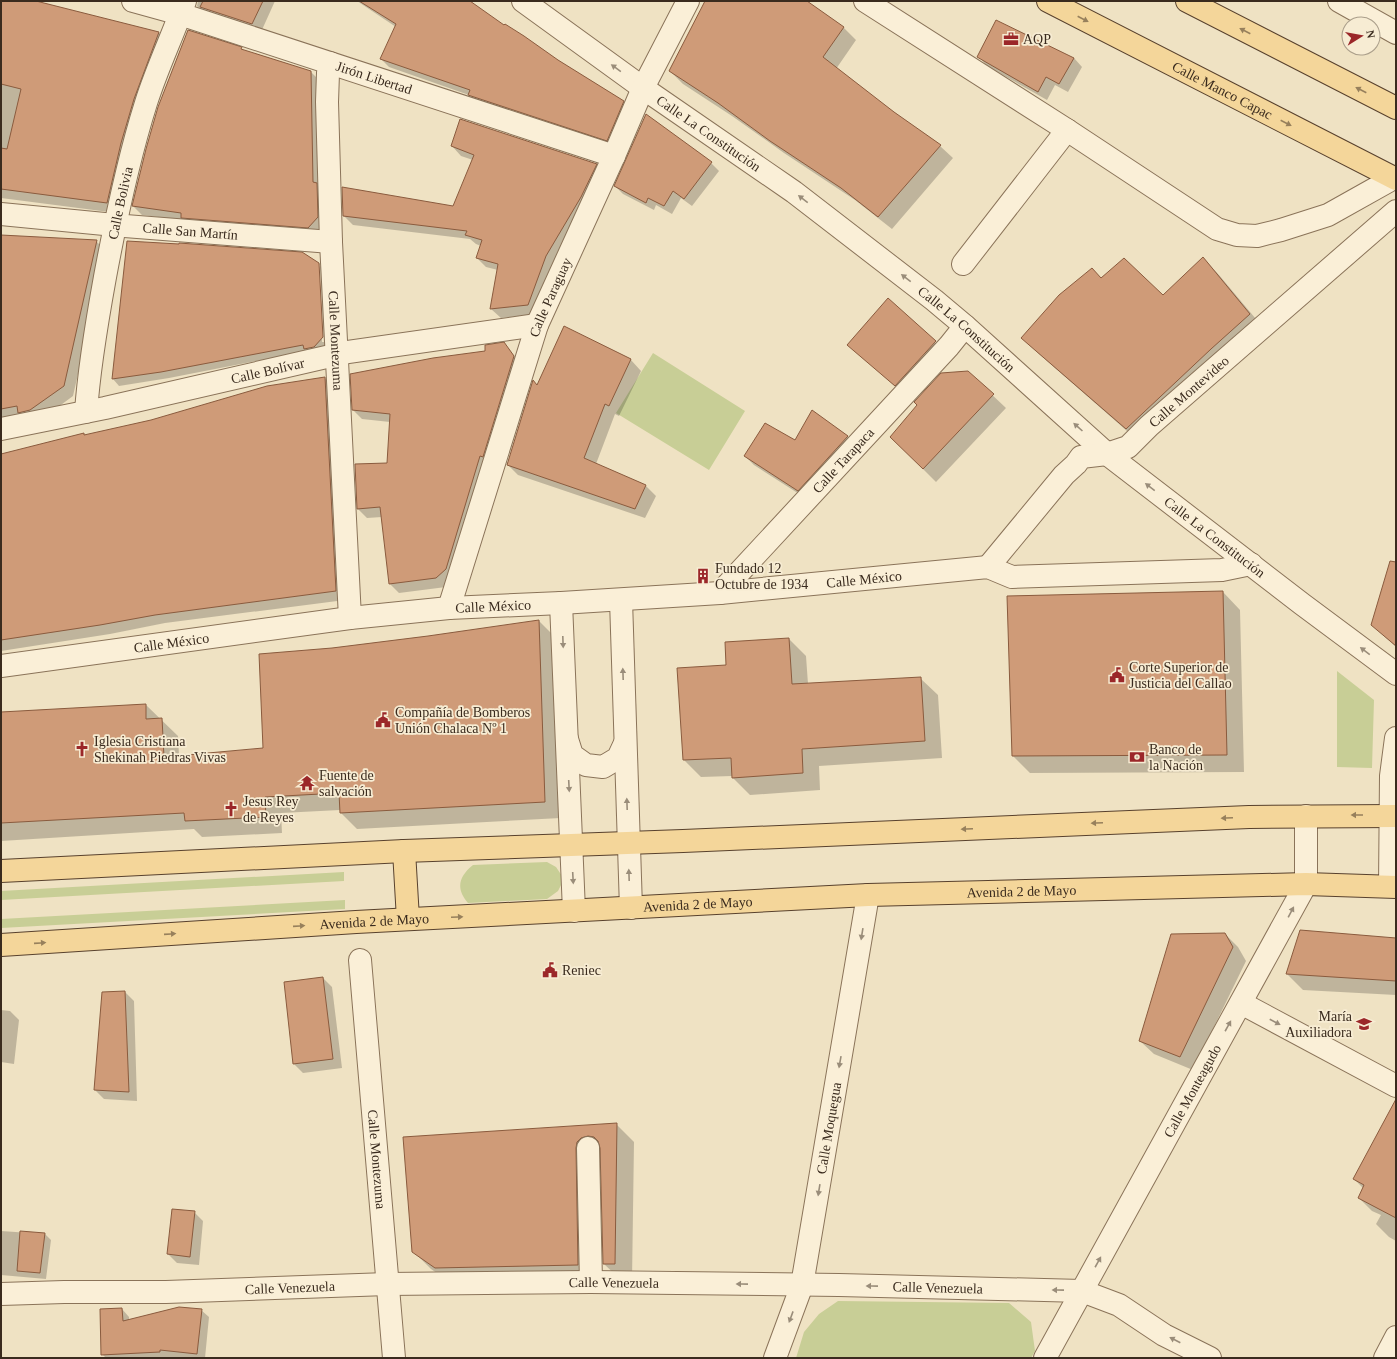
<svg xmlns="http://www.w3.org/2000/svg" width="1397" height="1359" font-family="Georgia,serif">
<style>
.green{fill:#c8ce96}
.shadow{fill:#0003}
.building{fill:#cf9b78;stroke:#8a5b3e}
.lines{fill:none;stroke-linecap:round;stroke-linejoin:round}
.minor-casing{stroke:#8a7359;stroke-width:24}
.major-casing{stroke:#58412d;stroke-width:24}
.minor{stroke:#faefd7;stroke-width:22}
.major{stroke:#f4d69a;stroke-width:22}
.oneway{fill:#97805c}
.oneway2{fill:#9a8d7a}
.labels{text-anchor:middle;stroke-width:3.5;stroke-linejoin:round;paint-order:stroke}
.poi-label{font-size:14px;fill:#3a2b1e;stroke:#f7ecd3;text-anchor:start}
.street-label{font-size:14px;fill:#3a2b1e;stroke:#f7ecd3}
</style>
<rect width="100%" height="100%" fill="#efe2c3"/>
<!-- green -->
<path class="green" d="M 653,353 L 745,411 L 709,470 L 616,413 Z
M 1337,671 L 1374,700 L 1372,768 L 1337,767 Z
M 547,862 L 556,867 L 564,879 L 558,891 L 547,899 L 468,903 C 456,889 458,877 473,865 Z
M 344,872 L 344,881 L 1,900 L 1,891 Z
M 345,900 L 345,909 L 1,928 L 1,919 Z
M 838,1301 L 1009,1303 L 1031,1322 L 1035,1351 L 1031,1358 L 796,1358 L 804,1332 L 819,1314 Z"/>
<!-- shadow -->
<path class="shadow" d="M 1,1 L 33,1 L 159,33 L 169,44 L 117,213 L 1,198 L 1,94 L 2,91 L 1,90 Z
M 198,1 L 275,1 L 261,32 L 206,15 L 197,6 Z
M 357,1 L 469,1 L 505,27 L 623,101 L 632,110 L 615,148 L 477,103 L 469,95 L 389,67 L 381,59 L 396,27 Z
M 706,1 L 805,1 L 843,27 L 856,40 L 836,69 L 893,113 L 940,146 L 953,158 L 892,229 L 855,200 L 784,153 L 732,116 L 683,84 L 670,71 Z
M 979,57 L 1074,58 L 1082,67 L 1068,92 L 1055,85 L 1047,100 L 987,66 Z
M 311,72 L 320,81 L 326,226 L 317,236 L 142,215 L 133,206 Z
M 452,146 L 596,164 L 606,174 L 538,314 L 501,318 L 491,309 L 498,270 L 486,267 L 477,258 L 481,246 L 476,244 L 470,239 L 353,225 L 344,216 L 454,207 L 473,160 L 461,156 Z
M 711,163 L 719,171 L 692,206 L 681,198 L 672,214 L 656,205 L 654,210 L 623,194 L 615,186 Z
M 1,237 L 96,241 L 106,251 L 73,396 L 50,413 L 1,420 Z
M 1203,258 L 1219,275 L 1266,331 L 1143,445 L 1039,354 L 1022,338 L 1102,279 L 1163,297 Z
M 319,264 L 320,265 L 318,265 L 322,342 L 324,342 L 320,266 L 326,271 L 330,344 L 321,354 L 308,351 L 169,378 L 119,386 L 113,379 Z
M 888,300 L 944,351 L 904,394 L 848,345 Z
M 564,327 L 631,360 L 641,371 L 619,416 L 615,414 L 596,464 L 646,486 L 656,496 L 645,518 L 518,475 L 508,465 Z
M 503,343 L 523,366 L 446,587 L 399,593 L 390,584 L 382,517 L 367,518 L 358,509 L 356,465 L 388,464 L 390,422 L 362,419 L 353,410 Z
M 968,372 L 1006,408 L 936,482 L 891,437 Z
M 325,378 L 334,388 L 345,600 L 165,623 L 110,634 L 1,651 L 1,455 L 152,422 Z
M 812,411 L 848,437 L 856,446 L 807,499 L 754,465 L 745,456 L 795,442 Z
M 1223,592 L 1240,610 L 1244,772 L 1030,773 L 1013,756 Z
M 1396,602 L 1396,647 L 1372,625 Z
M 539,621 L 555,637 L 561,818 L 357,829 L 341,813 L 340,810 L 281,813 L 282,833 L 202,837 L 194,829 L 1,841 L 1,713 L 146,705 L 178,736 L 179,756 L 264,749 L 333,649 L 428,637 Z
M 789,639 L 806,656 L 808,684 L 920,678 L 938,695 L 942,758 L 819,766 L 820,790 L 750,795 L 733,778 L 732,776 L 701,777 L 684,760 L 678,669 L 727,666 Z
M 1225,934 L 1238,947 L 1246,961 L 1193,1070 L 1154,1054 L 1140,1041 Z
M 1396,939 L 1396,995 L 1303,990 L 1287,974 Z
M 323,978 L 332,987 L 342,1068 L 303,1073 L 294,1064 Z
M 125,992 L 134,1001 L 137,1101 L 104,1099 L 95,1090 Z
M 1,1010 L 10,1011 L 19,1020 L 14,1064 L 1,1062 Z
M 1396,1106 L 1396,1241 L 1389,1237 L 1376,1224 L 1381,1215 L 1372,1211 L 1359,1198 L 1364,1189 L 1354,1179 Z
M 616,1124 L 634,1142 L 632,1281 L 622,1281 L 604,1264 L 602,1154 L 599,1155 L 595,1282 L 454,1285 L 431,1269 L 413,1251 L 404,1138 Z
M 194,1212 L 203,1221 L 199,1265 L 177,1263 L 168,1254 Z
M 1,1231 L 45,1234 L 51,1240 L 46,1279 L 1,1275 Z
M 122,1309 L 129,1317 L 129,1320 L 201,1310 L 209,1317 L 205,1358 L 106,1358 L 102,1354 Z"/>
<!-- building -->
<path class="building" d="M 1,1 L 36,1 L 159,32 L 134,99 L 121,143 L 107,203 L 1,189 L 1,148 L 7,149 L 21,89 L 1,84 Z
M 203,1 L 263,1 L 252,24 L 200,7 Z
M 359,1 L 470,1 L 504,25 L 505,24 L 524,36 L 558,60 L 624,101 L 607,141 L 468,95 L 470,90 L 380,59 L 396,24 Z
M 705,1 L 807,1 L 844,27 L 823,57 L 894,112 L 941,145 L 878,217 L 841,188 L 770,141 L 718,103 L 669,71 Z
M 996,20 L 1074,58 L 1059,84 L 1046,77 L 1038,92 L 977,57 Z
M 188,30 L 242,47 L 241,49 L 311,71 L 313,182 L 317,183 L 318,217 L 308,228 L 181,218 L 181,213 L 132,206 L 146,149 L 158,107 Z
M 646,114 L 712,162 L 684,199 L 673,191 L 664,206 L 648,198 L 646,203 L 614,186 Z
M 460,119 L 597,164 L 581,197 L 546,256 L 528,305 L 490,309 L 498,264 L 476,258 L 482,240 L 465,235 L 467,231 L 343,216 L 342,187 L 453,206 L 474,155 L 451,146 Z
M 1,235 L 97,240 L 64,386 L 30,410 L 18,413 L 17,406 L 1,409 Z
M 127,241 L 179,244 L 179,243 L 302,252 L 319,263 L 323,337 L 314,347 L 304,349 L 303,345 L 161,372 L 112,379 Z
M 1203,257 L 1250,314 L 1211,349 L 1126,429 L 1021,338 L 1059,295 L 1092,268 L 1101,278 L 1124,258 L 1163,295 Z
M 888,298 L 936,341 L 895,386 L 847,345 Z
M 564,326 L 631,359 L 609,406 L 605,404 L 584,458 L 646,485 L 635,509 L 507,465 L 533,380 L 537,385 Z
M 504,342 L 514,356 L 483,457 L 480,456 L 446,569 L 436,578 L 389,584 L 380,507 L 357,509 L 355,464 L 387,463 L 390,414 L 352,410 L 350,374 L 433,358 L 485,351 L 485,345 Z
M 968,371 L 994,394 L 923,469 L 890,437 L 917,405 L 914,402 L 941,373 Z
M 325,377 L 336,591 L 155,615 L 100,625 L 1,640 L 1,454 L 84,433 L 84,435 L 151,420 L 267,386 Z
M 812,410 L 848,436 L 798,491 L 744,456 L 765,423 L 795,440 Z
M 1390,561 L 1396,562 L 1396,646 L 1371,625 Z
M 1223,591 L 1227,755 L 1012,756 L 1007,596 Z
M 539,620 L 545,802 L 340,813 L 339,793 L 265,797 L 266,817 L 185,821 L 184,813 L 1,823 L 1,712 L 146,704 L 146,719 L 162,718 L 164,757 L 263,748 L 259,654 L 332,648 L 428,636 Z
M 789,638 L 792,684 L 921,677 L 925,741 L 802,749 L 803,773 L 732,778 L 731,758 L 683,760 L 677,668 L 726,665 L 725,642 Z
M 1300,930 L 1396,938 L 1396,981 L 1286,974 Z
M 1225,933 L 1233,947 L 1180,1057 L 1139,1041 L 1171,934 Z
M 323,977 L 333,1059 L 293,1064 L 284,982 Z
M 125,991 L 129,1092 L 94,1090 L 102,992 Z
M 1396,1099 L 1396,1218 L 1358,1198 L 1364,1185 L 1353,1179 Z
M 617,1123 L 615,1264 L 603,1264 L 600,1148 L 598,1141 L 594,1137 L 588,1136 L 581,1138 L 577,1142 L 576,1148 L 578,1265 L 435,1268 L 412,1252 L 403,1137 Z
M 172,1209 L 195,1211 L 190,1257 L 167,1254 Z
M 20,1231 L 45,1233 L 40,1273 L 17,1271 Z
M 179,1307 L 202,1309 L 197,1354 L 160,1350 L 160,1352 L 101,1355 L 100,1309 L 122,1308 L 123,1321 Z"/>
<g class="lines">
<!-- minor casing -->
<g class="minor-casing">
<g id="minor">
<path id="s1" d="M 133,1 L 180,14 L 614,156"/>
<path id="s2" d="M 523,1 L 643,88 L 794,192 L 934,300 L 965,326 L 1107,454 L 1302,604 L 1396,674"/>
<path d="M 865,1 L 1067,130 L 1217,229 L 1237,235 L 1257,236 L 1281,230 L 1328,215 L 1394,178"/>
<path d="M 1339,1 L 1396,33"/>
<path id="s3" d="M 330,63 L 328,73 L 327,102 L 331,242 L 350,618"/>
<path id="s4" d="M 1,214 L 125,226 L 331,242"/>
<path d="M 963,264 L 1067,130"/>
<path id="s5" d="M 86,412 C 89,367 97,321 105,277 C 116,218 128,160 146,103 C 157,68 173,35 185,1"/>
<path id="s6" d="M 1,429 L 105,408 L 348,352 L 537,325"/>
<path id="s7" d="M 988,567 L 1064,475 L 1076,464 L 1081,457 L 1107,454 L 1128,447 L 1149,426 L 1396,211"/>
<path id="s8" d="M 720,593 L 949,346 L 965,326"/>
<path d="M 621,600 L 631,908"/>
<path d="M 561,603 L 574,911"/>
<path id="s9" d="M 449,608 L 537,325 L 614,156 L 643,88 L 688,1"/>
<path id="s10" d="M 1,666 L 350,618 L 449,608 L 561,603 L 720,593 L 988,567 L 1012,577 L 1222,570 L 1251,564"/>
<path d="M 567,739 L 572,755 L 586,765 L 603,767 L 618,758 L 625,743"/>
<path d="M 1390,886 L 1391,776 L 1396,738"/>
<path id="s11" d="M 360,960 L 394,1358"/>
<path d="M 1241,1003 L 1396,1086"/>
<path d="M 588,1148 L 591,1282"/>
<path id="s12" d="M 1,1294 L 64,1292 L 166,1292 L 387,1284 L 591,1282 L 839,1285 L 1082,1291 L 1119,1305 L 1164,1335 L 1210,1358"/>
<path id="s13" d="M 775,1358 L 802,1285 L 868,895"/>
<path id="s14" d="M 1045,1358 L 1306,884 L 1306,816"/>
<path d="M 1385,1358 L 1396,1337"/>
</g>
</g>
<!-- major casing -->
<g class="major-casing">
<g id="major">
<path id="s15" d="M 1048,1 L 1396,179"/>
<path d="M 1187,1 L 1396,108"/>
<path d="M 404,851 L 408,919"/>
<path d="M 1,871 L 404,851 L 683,841 L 1249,817 L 1396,816"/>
<path id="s16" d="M 1,945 L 356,922 L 868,895 L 1306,884 L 1396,887"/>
</g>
</g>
<!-- minor -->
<use href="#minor" class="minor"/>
<!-- major -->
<use href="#major" class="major"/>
</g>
<!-- one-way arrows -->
<defs><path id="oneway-solid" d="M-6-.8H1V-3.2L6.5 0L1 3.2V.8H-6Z"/></defs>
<g class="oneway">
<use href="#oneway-solid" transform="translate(1083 19) rotate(27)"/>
<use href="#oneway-solid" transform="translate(1245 31) rotate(-153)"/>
<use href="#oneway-solid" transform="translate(1361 90) rotate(-153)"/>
<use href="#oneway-solid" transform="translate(1286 123) rotate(27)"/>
<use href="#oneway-solid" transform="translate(1357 815) rotate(180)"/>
<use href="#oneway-solid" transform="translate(1227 818) rotate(178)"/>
<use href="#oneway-solid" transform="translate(1097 823) rotate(178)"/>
<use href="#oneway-solid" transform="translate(967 829) rotate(178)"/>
<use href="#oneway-solid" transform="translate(457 917) rotate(-3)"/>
<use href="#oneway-solid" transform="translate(299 926) rotate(-4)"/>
<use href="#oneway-solid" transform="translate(170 934) rotate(-4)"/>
<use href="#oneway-solid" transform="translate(40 943) rotate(-4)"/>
</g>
<g class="oneway2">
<use href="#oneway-solid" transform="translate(616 68) rotate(-144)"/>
<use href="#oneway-solid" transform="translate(803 199) rotate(-142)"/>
<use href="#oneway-solid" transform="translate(906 278) rotate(-142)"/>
<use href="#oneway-solid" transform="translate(1078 427) rotate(-138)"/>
<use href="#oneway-solid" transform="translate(1150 487) rotate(-142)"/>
<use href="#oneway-solid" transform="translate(563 642) rotate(88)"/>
<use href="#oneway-solid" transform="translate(1365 651) rotate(-143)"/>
<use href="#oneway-solid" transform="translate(623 674) rotate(-92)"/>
<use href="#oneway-solid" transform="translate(569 786) rotate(87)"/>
<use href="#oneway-solid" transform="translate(627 804) rotate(-92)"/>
<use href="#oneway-solid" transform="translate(629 875) rotate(-92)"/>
<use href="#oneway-solid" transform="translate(573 878) rotate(87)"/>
<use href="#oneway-solid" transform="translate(1291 912) rotate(-62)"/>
<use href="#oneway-solid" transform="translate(862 934) rotate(99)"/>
<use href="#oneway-solid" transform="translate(1275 1022) rotate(28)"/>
<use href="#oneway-solid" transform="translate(1228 1026) rotate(-61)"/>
<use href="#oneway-solid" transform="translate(840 1062) rotate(100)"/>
<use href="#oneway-solid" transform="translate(819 1190) rotate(99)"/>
<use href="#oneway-solid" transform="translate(1098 1262) rotate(-61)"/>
<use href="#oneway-solid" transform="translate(742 1284) rotate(-179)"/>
<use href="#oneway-solid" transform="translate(872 1286) rotate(-179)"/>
<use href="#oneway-solid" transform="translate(1058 1290) rotate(-179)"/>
<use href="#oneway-solid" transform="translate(791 1317) rotate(110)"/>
<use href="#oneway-solid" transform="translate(1175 1340) rotate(-153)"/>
</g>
<!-- icons -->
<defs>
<g id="office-bare" transform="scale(1.2)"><path d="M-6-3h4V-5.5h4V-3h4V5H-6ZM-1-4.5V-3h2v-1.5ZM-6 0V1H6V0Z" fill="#9b2729" stroke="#f7ecd3" stroke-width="2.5" paint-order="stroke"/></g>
<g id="building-bare" transform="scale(1.2)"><path d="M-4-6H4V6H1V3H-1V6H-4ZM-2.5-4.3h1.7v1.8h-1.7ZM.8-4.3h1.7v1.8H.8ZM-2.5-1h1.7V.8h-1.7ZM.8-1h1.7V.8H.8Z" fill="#9b2729" stroke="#f7ecd3" stroke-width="2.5" paint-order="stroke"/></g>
<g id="civic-bare" transform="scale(1.2)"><path d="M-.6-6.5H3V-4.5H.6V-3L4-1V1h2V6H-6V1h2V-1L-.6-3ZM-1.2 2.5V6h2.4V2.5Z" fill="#9b2729" stroke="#f7ecd3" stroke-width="2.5" paint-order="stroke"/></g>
<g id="church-bare" transform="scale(1.2)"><path d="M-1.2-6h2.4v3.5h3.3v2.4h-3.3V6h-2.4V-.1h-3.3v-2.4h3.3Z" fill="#9b2729" stroke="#f7ecd3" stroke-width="2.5" paint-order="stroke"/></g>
<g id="bank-bare" transform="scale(1.2)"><path d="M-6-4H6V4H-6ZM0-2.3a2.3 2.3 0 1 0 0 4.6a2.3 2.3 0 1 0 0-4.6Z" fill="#9b2729" stroke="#f7ecd3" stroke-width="2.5" paint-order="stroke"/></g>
<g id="temple-bare" transform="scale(1.2)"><path d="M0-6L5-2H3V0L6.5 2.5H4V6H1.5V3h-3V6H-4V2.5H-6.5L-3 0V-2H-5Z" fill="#9b2729" stroke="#f7ecd3" stroke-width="2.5" paint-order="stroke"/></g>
<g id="school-bare" transform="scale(1.2)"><path d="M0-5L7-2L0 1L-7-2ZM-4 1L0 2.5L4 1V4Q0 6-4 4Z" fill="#9b2729" stroke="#f7ecd3" stroke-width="2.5" paint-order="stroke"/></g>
</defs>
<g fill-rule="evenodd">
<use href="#office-bare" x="1011" y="39"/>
<use href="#building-bare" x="703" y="576"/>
<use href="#civic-bare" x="1117" y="675"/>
<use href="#civic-bare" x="383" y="720"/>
<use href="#church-bare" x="82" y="749"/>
<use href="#bank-bare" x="1137" y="757"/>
<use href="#temple-bare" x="307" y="783"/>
<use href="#church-bare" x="231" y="809"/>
<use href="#civic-bare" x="550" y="970"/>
<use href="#school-bare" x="1364" y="1024"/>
</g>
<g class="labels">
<!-- poi labels -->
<g class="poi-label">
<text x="1023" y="44">AQP</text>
<text x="715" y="573">Fundado 12<tspan x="715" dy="16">Octubre de 1934</tspan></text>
<text x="1129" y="672">Corte Superior de<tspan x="1129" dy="16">Justicia del Callao</tspan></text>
<text x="395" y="717">Compañía de Bomberos<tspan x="395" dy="16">Unión Chalaca Nº 1</tspan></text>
<text x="94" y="746">Iglesia Cristiana<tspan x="94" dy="16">Shekinah Piedras Vivas</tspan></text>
<text x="1149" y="754">Banco de<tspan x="1149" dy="16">la Nación</tspan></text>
<text x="319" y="780">Fuente de<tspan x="319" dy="16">salvación</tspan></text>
<text x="243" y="806">Jesus Rey<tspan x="243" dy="16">de Reyes</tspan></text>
<text x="562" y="975">Reniec</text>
<text x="1352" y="1021" text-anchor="end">María<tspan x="1352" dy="16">Auxiliadora</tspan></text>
</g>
<!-- street labels -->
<g class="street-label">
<text dy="5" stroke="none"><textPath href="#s1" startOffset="253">Jirón Libertad</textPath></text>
<text dy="5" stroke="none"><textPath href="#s15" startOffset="196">Calle Manco Capac</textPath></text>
<text dy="5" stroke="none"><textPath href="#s2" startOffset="228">Calle La Constitución</textPath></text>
<text dy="5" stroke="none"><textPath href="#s5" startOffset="212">Calle Bolivia</textPath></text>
<text dy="5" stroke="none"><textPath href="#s4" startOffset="190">Calle San Martín</textPath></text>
<text dy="5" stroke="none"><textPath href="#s9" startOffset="327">Calle Paraguay</textPath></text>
<text dy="5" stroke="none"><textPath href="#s2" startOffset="552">Calle La Constitución</textPath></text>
<text dy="5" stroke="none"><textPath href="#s3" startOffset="278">Calle Montezuma</textPath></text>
<text dy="5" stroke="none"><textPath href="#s6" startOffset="273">Calle Bolívar</textPath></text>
<text dy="5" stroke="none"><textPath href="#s7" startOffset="275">Calle Montevideo</textPath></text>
<text dy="5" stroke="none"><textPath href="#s8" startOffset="181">Calle Tarapaca</textPath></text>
<text dy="5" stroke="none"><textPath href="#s2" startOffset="876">Calle La Constitución</textPath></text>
<text dy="5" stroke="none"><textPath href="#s10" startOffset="868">Calle México</textPath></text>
<text dy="5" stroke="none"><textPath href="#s10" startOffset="496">Calle México</textPath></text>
<text dy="5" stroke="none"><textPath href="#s10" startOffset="172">Calle México</textPath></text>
<text dy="5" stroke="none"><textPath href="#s16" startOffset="1022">Avenida 2 de Mayo</textPath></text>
<text dy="5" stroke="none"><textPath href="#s16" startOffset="698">Avenida 2 de Mayo</textPath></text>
<text dy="5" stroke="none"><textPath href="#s16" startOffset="374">Avenida 2 de Mayo</textPath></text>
<text dy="5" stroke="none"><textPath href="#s14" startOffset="305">Calle Monteagudo</textPath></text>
<text dy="5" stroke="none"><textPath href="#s13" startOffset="237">Calle Moquegua</textPath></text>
<text dy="5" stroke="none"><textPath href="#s11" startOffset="200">Calle Montezuma</textPath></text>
<text dy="5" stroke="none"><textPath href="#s12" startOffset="613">Calle Venezuela</textPath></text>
<text dy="5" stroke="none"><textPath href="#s12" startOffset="289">Calle Venezuela</textPath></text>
<text dy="5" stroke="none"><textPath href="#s12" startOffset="937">Calle Venezuela</textPath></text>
</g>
</g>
<!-- border -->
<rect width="1397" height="1359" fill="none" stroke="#3a2b1e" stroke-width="4"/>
<!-- north arrow -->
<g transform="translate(1361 36) rotate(79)"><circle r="19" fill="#f7ecd3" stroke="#ab9f8b"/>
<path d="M0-3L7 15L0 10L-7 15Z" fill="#9b2729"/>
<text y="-6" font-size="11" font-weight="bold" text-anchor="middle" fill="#3a2b1e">N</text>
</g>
</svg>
